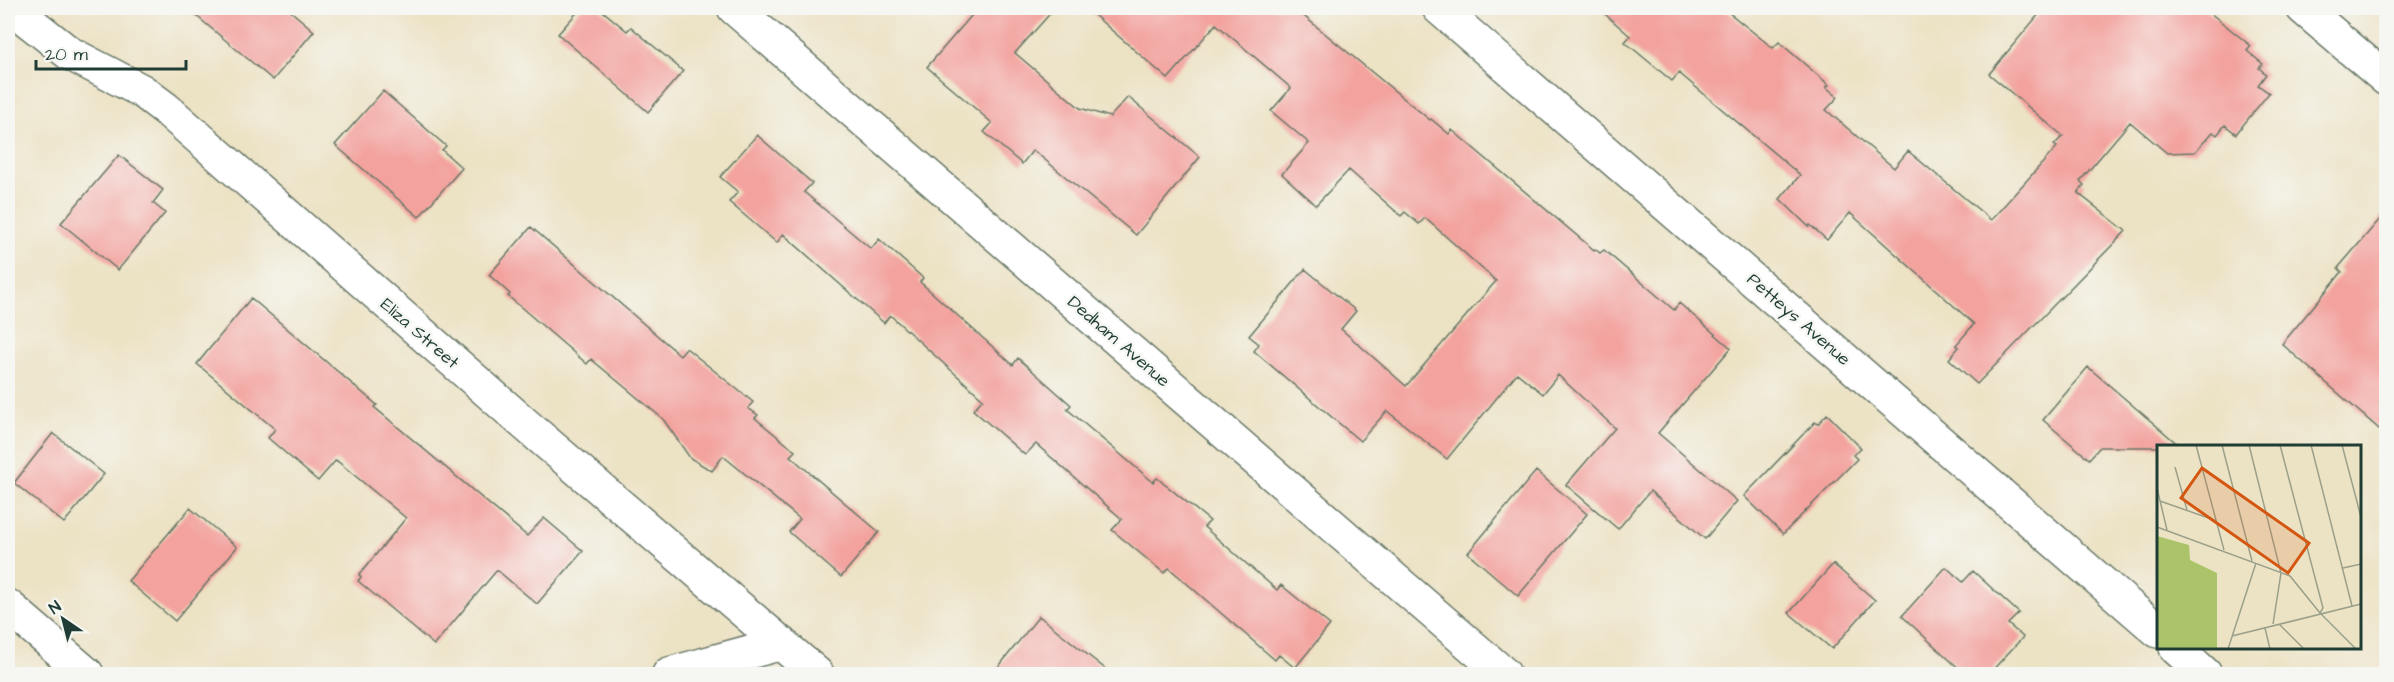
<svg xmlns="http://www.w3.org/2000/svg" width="2394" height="682" font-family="'Architects Daughter',sans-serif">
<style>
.building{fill:#f3a29e}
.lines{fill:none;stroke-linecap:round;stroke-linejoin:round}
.minor-casing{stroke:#677766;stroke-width:36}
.minor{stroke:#fff;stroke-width:33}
.labels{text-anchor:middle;stroke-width:5;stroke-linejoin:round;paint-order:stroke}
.street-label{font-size:18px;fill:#1f3d34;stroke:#f6f6f2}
.inset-road{fill:none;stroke:#9aa08a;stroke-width:1.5}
.view{fill:#d45610;fill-opacity:0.15;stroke:#d45610;stroke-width:3}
.inset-edge{fill:none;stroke:#1f3d34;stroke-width:3}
</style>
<rect width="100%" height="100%" fill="#f6f6f2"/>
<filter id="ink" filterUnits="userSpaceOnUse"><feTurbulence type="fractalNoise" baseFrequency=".0167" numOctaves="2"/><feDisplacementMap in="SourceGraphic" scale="12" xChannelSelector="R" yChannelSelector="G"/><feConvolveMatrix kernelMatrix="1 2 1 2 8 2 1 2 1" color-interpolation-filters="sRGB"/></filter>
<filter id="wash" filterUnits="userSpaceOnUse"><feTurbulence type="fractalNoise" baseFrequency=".008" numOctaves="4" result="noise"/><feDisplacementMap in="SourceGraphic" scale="24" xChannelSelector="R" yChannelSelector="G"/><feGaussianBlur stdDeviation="1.35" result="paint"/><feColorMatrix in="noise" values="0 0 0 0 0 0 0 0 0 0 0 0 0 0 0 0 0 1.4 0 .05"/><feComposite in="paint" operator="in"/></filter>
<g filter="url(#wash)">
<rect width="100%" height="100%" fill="#ece2c4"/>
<g id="blocks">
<!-- building -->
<path class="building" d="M 187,8 L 287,8 L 314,31 L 273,80 Z
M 581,8 L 599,8 L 627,31 L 631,27 L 683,71 L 648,112 L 558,34 Z
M 978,8 L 1055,8 L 1015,53 L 1080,108 L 1110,117 L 1128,97 L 1200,157 L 1136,235 L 1033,150 L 1022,164 L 984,132 L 992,123 L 927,67 Z
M 1086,8 L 1294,8 L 1430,120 L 1431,119 L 1449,134 L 1452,130 L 1594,250 L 1595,249 L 1600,253 L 1604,250 L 1674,310 L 1679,303 L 1731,348 L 1658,433 L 1737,501 L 1705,539 L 1650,491 L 1618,529 L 1566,485 L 1615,428 L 1558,375 L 1543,394 L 1517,373 L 1447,459 L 1387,411 L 1360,441 L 1254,351 L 1259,344 L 1249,336 L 1305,269 L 1356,311 L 1341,329 L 1406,386 L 1496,281 L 1425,218 L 1419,224 L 1405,212 L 1401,216 L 1349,170 L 1316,205 L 1282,174 L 1309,143 L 1271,111 L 1291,88 L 1216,24 L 1168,79 Z
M 1598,8 L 1723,8 L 1773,48 L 1779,42 L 1829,85 L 1826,87 L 1838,97 L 1826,110 L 1894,168 L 1908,151 L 1991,220 L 2057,147 L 2054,145 L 2063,136 L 1989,74 L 2044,8 L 2204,8 L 2251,46 L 2247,51 L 2263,64 L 2259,68 L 2266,74 L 2258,85 L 2269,93 L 2236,134 L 2225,125 L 2217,135 L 2213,132 L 2195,152 L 2167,153 L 2130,122 L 2080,181 L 2084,185 L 2078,193 L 2126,231 L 1977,384 L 1949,359 L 1959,347 L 1956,345 L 1974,324 L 1850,213 L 1827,240 L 1810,225 L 1809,227 L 1780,199 L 1800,175 L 1679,73 L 1672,81 L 1625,42 L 1630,36 Z
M 383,91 L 446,146 L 442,150 L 462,168 L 419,217 L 335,145 Z
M 757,135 L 812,183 L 804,192 L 871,249 L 879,239 L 923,278 L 920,282 L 1013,365 L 1018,358 L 1071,405 L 1067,409 L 1153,482 L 1157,478 L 1210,521 L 1204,527 L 1277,590 L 1281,585 L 1330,625 L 1295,668 L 1279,655 L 1275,660 L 1169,568 L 1164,573 L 1112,530 L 1122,519 L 1036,444 L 1025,455 L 973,410 L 983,399 L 890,315 L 884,323 L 783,234 L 777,243 L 729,202 L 738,192 L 720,177 Z
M 119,155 L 163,190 L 153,203 L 165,213 L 118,270 L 61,223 Z
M 2386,212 L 2386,435 L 2282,344 L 2342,272 L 2338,268 Z
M 531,227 L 680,355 L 686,348 L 753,402 L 748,408 L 758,415 L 755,418 L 795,451 L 790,456 L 879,532 L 841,577 L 789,532 L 800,519 L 723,456 L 712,471 L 690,458 L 663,419 L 591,359 L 587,364 L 508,296 L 510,294 L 489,275 Z
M 251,298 L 377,405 L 374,407 L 527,536 L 544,518 L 583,551 L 537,604 L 497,570 L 434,645 L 358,581 L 361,577 L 359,575 L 406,518 L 336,460 L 318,481 L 268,438 L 275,429 L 197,364 Z
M 2088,367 L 2181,447 L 2100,447 L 2089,459 L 2043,420 Z
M 1827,414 L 1861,448 L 1853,455 L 1857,459 L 1783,534 L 1744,496 L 1815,422 L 1818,424 Z
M 53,433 L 104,474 L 64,523 L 14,483 Z
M 1536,471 L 1587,514 L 1518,596 L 1468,553 Z
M 190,508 L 237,547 L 175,621 L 128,581 Z
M 1833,564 L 1875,600 L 1832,649 L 1789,613 Z
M 1946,567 L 1963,582 L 1973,571 L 2019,613 L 2008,624 L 2023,637 L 1988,675 L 1966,675 L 1902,616 Z
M 1039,616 L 1113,675 L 992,675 Z"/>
</g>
</g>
<g filter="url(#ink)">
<use href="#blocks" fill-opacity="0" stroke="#677766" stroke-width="1.5"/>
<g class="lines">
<!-- minor casing -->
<g class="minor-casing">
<path id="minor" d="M 12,8 L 69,53 L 142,91 L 166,109 L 526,425 L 817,674
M 734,8 L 1504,674
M 1439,8 L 2158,631
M 2303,8 L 2386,79
M 8,606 L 87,674
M 2176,648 L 2205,674
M 669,674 L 782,643"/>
</g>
<!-- minor -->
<use href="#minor" class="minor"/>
</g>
</g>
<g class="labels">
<!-- street labels -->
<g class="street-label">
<text transform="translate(1799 319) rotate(41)" y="6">Petteys Avenue</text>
<text transform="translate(420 333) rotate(41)" y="6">Eliza Street</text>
<text transform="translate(1119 341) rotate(41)" y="6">Dedham Avenue</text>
</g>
</g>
<!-- overview -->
<g transform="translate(2157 445)">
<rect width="204" height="204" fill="#ece2c4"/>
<path d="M 0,91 L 32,100 L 33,115 L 60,128 L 60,204 L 0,204 Z" fill="#abc469"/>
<path class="inset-road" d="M 39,0 L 67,105M 65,0 L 95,116M 92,0 L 124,128 L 116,179M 123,0 L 166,163 L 163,168 L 199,204M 154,0 L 195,161M 185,0 L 204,72M 18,22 L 30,65M 0,43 L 10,85M 3,56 L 60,76M 0,82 L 133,131 L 163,168M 186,123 L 204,119M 122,179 L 147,204M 108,183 L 113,204M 75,191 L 204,159M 71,204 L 99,118"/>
<path class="view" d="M 45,23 L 152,98 L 131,128 L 24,53 Z"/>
<rect width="204" height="204" class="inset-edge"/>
</g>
<!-- margin -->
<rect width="2394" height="682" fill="none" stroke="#f6f6f2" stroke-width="30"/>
<!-- north arrow -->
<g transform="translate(63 619) rotate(325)" stroke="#f6f6f2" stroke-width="4.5" paint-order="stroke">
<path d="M0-4.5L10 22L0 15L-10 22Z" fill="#1f3d34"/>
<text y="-9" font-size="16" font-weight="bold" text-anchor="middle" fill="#1f3d34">N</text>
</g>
<!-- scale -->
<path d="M36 60v9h150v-9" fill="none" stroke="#1f3d34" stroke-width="3"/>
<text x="45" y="60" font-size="18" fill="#1f3d34" stroke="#f6f6f2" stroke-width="4.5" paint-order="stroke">20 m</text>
</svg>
